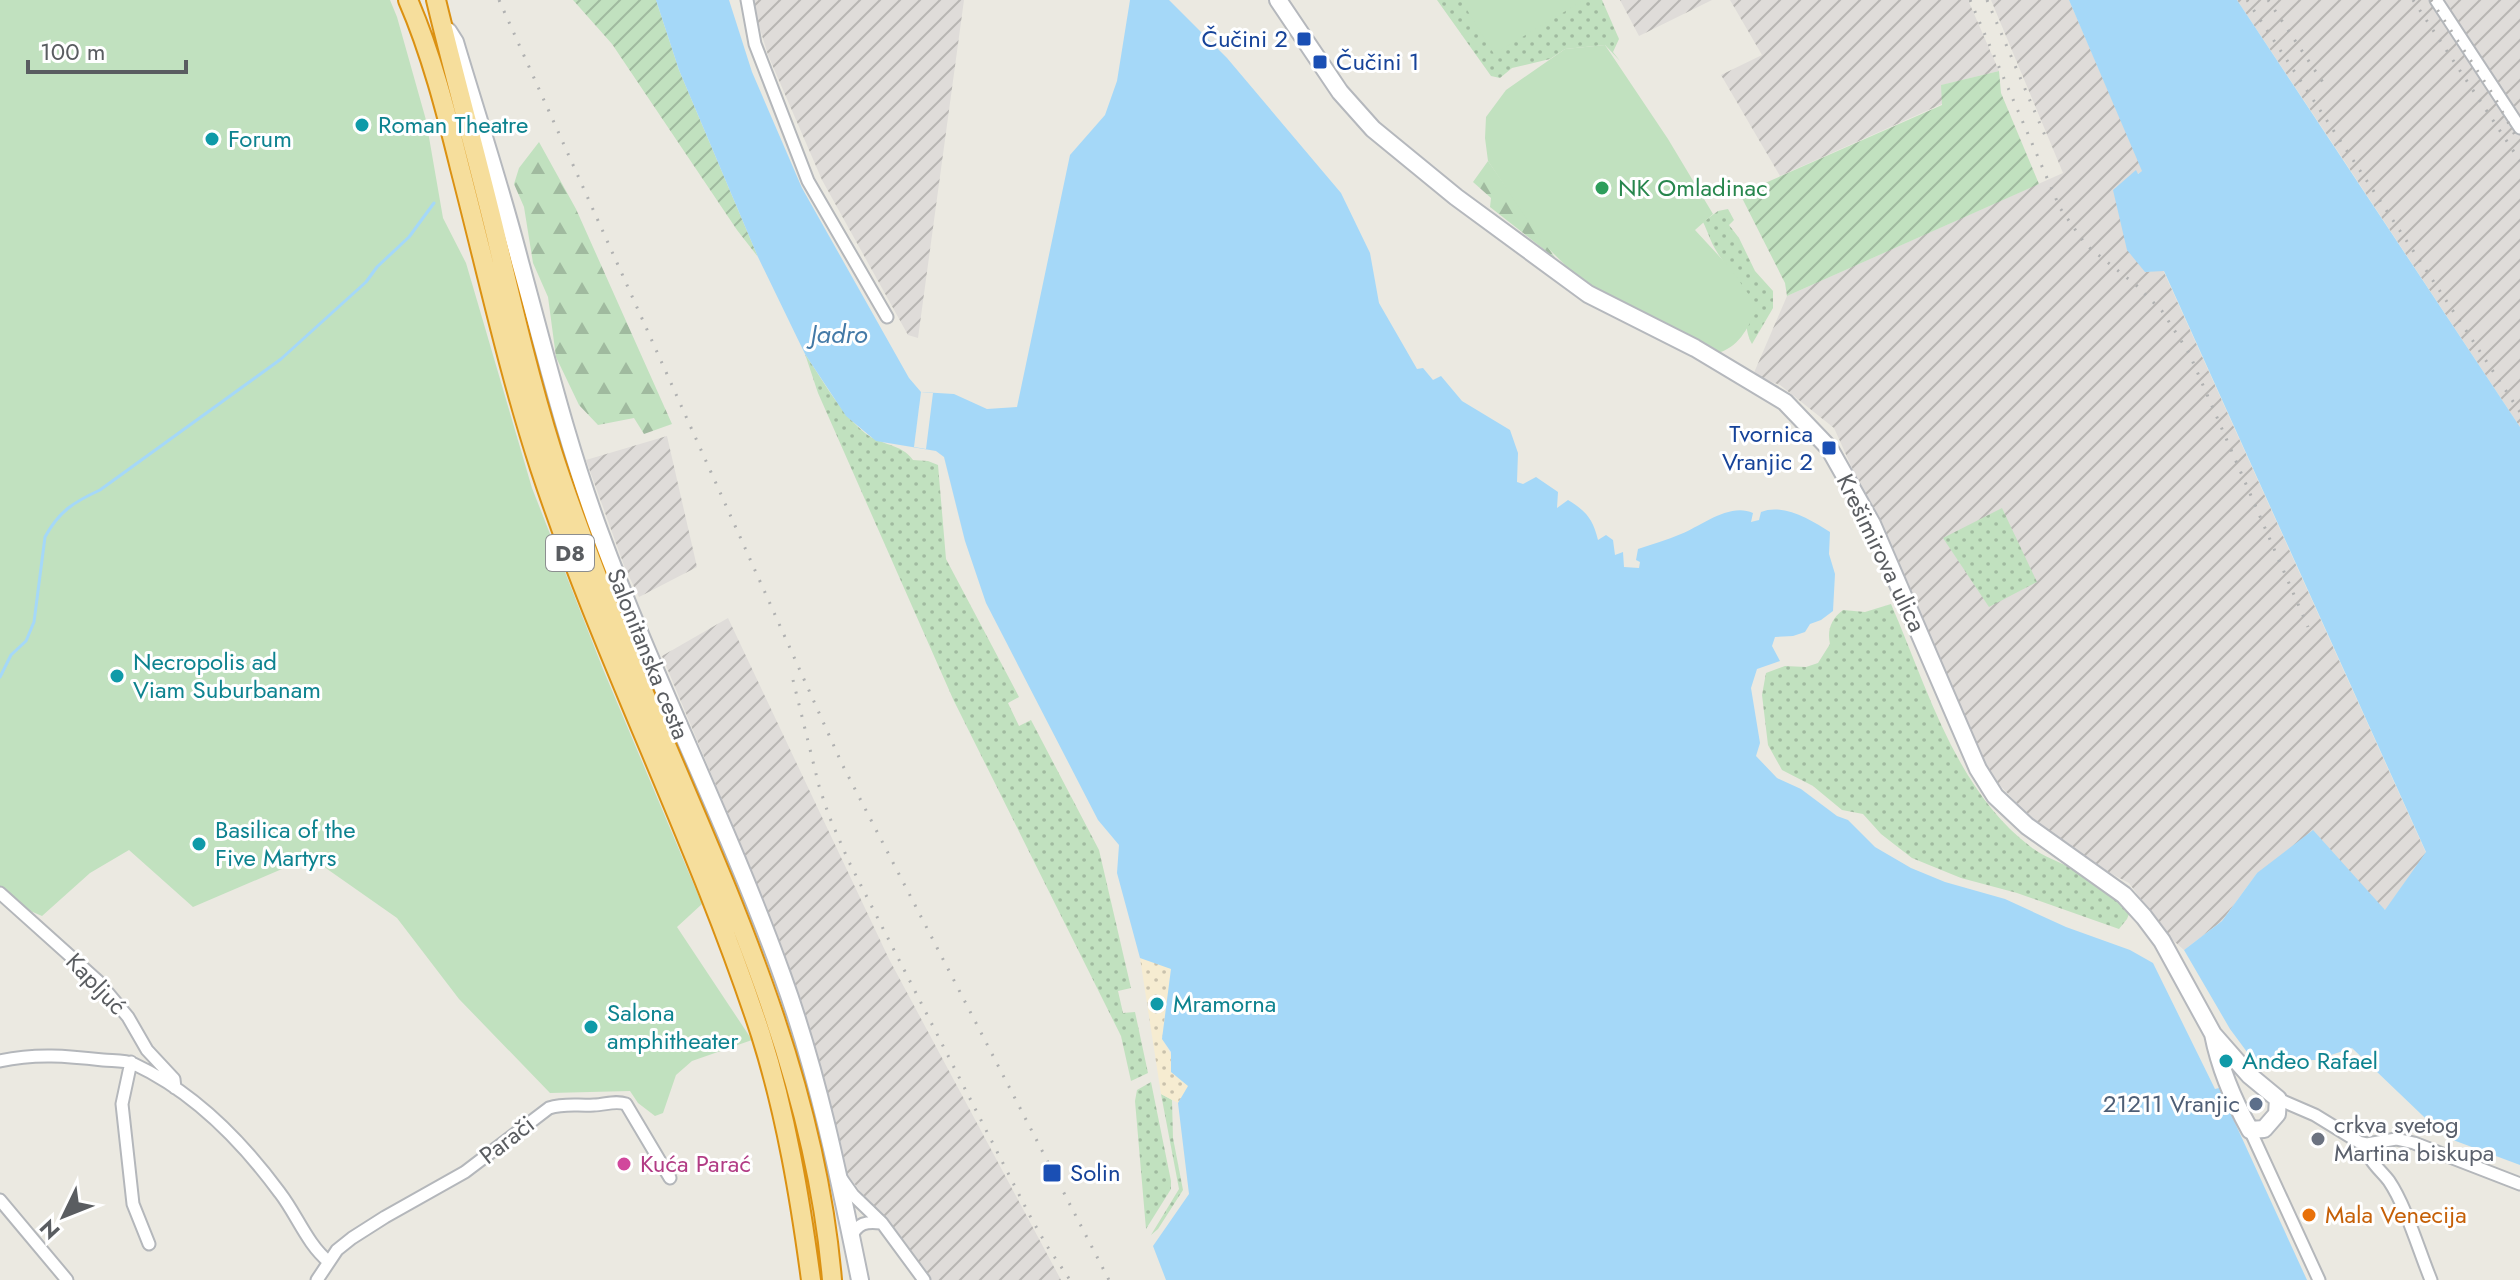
<svg xmlns="http://www.w3.org/2000/svg" width="2520" height="1280" font-family="Jost,sans-serif">
<style>
.industrial{fill:url(#industrial-furrows)}
.grass{fill:url(#grass-dots)}
.forest{fill:url(#forest-firs)}
.sand{fill:url(#sand-dots)}
.park{fill:#c1e1bf}
.garden{fill:url(#garden-furrows)}
.water{fill:#a5d8f8}
.pier{fill:#ebe9e1}
.lines{fill:none;stroke-linecap:round;stroke-linejoin:round}
.stream{stroke:#a5d8f8;stroke-width:3}
.minor-casing{stroke:#b4b7bb;stroke-width:15}
.secondary-casing{stroke:#b5b8bd;stroke-width:20}
.trunk-casing{stroke:#db9112;stroke-width:22}
.minor{stroke:#fff;stroke-width:11}
.secondary{stroke:#fff;stroke-width:16}
.trunk{stroke:#f6de9c;stroke-width:18}
.rail{stroke:#b0b1b1;stroke-width:3;stroke-dasharray:2 10;stroke-linecap:butt}
.transit-dot{fill:#1a4fb4;stroke:#fff;stroke-width:3}
.culture-dot{fill:#0f9aa8;stroke:#fff;stroke-width:3}
.leisure-dot{fill:#2e9e5b;stroke:#fff;stroke-width:3}
.service-dot{fill:#5c6f8a;stroke:#fff;stroke-width:3}
.worship-dot{fill:#6b7280;stroke:#fff;stroke-width:3}
.hotel-dot{fill:#d1479c;stroke:#fff;stroke-width:3}
.food-dot{fill:#e8710a;stroke:#fff;stroke-width:3}
.labels{text-anchor:middle;stroke-width:6;stroke-linejoin:round;paint-order:stroke}
.shield{fill:#fff;stroke:#8c8e90;stroke-width:2}
.shield-label{font-size:22px;font-weight:bold;fill:#5a5d61}
.transit-label{font-size:24px;fill:#164399;stroke:#fff;text-anchor:end}
.culture-label{font-size:24px;fill:#0d838f;stroke:#fff;text-anchor:start}
.leisure-label{font-size:24px;fill:#27864d;stroke:#fff;text-anchor:start}
.street-label{font-size:24px;fill:#5a5d61;stroke:#fff}
.service-label{font-size:24px;fill:#4e5e75;stroke:#fff;text-anchor:end}
.worship-label{font-size:24px;fill:#5b616d;stroke:#fff;text-anchor:start}
.hotel-label{font-size:24px;fill:#b23c85;stroke:#fff;text-anchor:start}
.food-label{font-size:24px;fill:#c56008;stroke:#fff;text-anchor:start}
.water-label{font-size:26px;font-style:italic;fill:#447aa7;stroke:#fff}
</style>
<defs>
<pattern id="industrial-furrows" width="10" height="10" patternUnits="userSpaceOnUse" patternTransform="scale(2)"><rect width="10" height="10" fill="#dfdcd9"/><path d="M-1 1l2-2M0 10L10 0M9 11l2-2" fill="none" stroke="#b8b6b3"/></pattern>
<pattern id="grass-dots" width="8" height="8" patternUnits="userSpaceOnUse" patternTransform="scale(2)"><rect width="8" height="8" fill="#c1e1bf"/><path d="M2 2h.1M6 6h.1" fill="none" stroke="#a0ba9f" stroke-width="1.8" stroke-linecap="round"/></pattern>
<pattern id="forest-firs" width="22" height="20" patternUnits="userSpaceOnUse" patternTransform="scale(2)"><rect width="22" height="20" fill="#c1e1bf"/><path d="M5 1l3.5 6h-7zM16 11l3.5 6h-7z" fill="#a0ba9f"/></pattern>
<pattern id="sand-dots" width="8" height="8" patternUnits="userSpaceOnUse" patternTransform="scale(2)"><rect width="8" height="8" fill="#f6ecd1"/><path d="M2 2h.1M6 6h.1" fill="none" stroke="#cac2ad" stroke-width="1.8" stroke-linecap="round"/></pattern>
<pattern id="garden-furrows" width="10" height="10" patternUnits="userSpaceOnUse" patternTransform="scale(2)"><rect width="10" height="10" fill="#c1e1bf"/><path d="M-1 1l2-2M0 10L10 0M9 11l2-2" fill="none" stroke="#a0ba9f"/></pattern>
</defs>
<rect width="100%" height="100%" fill="#ebe9e1"/>
<!-- industrial -->
<path class="industrial" d="M 751,0 L 964,0 L 918,338 L 908,335 L 822,180 L 768,55 Z
M 1620,0 L 1712,0 L 1639,36 Z
M 1730,0 L 1968,0 L 1999,71 L 1942,85 L 1942,104 L 1780,176 L 1721,75 L 1762,55 Z
M 1991,0 L 2069,0 L 2143,171 L 2137,174 L 2145,272 L 2163,270 L 2426,853 L 2386,910 L 2257,873 L 2222,921 L 2184,950 L 2167,935 L 2129,883 L 2076,855 L 2030,817 L 1992,777 L 1834,428 L 1780,385 L 1753,375 L 1787,296 L 2063,173 Z
M 2237,0 L 2520,0 L 2520,427 L 2337,150 Z
M 667,436 L 697,567 L 639,597 L 625,568 L 586,460 Z
M 728,618 L 889,959 L 1061,1280 L 930,1280 L 846,1173 L 807,1030 L 758,886 L 662,656 Z"/>
<!-- grass -->
<path class="grass" d="M 1437,0 L 1602,0 L 1619,39 L 1613,52 L 1620,61 L 1605,45 L 1565,49 L 1550,59 L 1512,68 L 1500,78 L 1491,76 Z
M 1728,209 L 1734,220 L 1729,225 L 1739,238 L 1755,271 L 1773,291 L 1773,308 L 1752,344 C 1741,324 1751,312 1745,294 C 1739,278 1725,266 1717,252 C 1711,243 1708,232 1703,222 L 1718,211 Z
M 805,354 C 824,382 839,411 865,433 C 881,446 901,443 913,460 L 928,461 L 938,465 L 946,559 L 1019,697 L 1008,703 L 1019,726 L 1031,720 L 1099,850 L 1131,988 L 1118,991 L 1123,1013 L 1135,1012 L 1148,1073 L 1131,1081 L 1121,1036 L 953,699 L 818,393 Z
M 2002,508 L 2037,582 L 1989,607 L 1943,538 Z
M 1891,604 C 1927,687 1956,791 2031,847 C 2042,856 2057,861 2069,867 C 2091,880 2111,893 2131,909 L 2127,919 L 2119,929 L 2017,893 L 1961,878 L 1912,858 L 1881,834 L 1863,814 L 1842,810 L 1813,786 L 1782,770 L 1768,745 L 1762,695 L 1766,673 L 1785,666 L 1806,667 L 1818,663 L 1830,644 C 1827,630 1831,619 1843,610 L 1865,612 Z
M 1151,1082 L 1171,1181 L 1171,1189 L 1146,1229 L 1135,1101 L 1137,1090 Z
M 1161,1094 L 1172,1100 L 1173,1138 L 1183,1190 L 1158,1229 L 1151,1235 L 1179,1189 Z"/>
<!-- forest -->
<path class="forest" d="M 539,142 L 576,209 L 672,424 L 644,434 L 634,418 L 598,425 L 579,405 L 556,357 L 548,297 L 533,263 L 524,207 L 514,184 L 519,168 Z
M 1488,161 L 1556,259 L 1490,207 L 1491,198 L 1473,182 Z"/>
<!-- sand -->
<path class="sand" d="M 1140,958 L 1171,968 L 1162,1039 L 1189,1086 L 1178,1103 L 1161,1094 Z"/>
<!-- park -->
<path class="park" d="M 0,0 L 390,0 L 397,17 L 426,120 L 443,218 L 466,263 L 532,488 L 603,669 L 702,904 L 677,927 L 752,1040 L 692,1061 L 676,1075 L 663,1113 L 655,1116 L 638,1103 L 630,1091 L 550,1093 L 459,999 L 397,918 L 310,857 L 193,907 L 129,850 L 90,873 L 42,916 L 0,898 Z
M 1461,0 L 1584,0 L 1494,54 Z
M 1605,45 L 1668,139 L 1713,214 L 1695,230 L 1731,269 L 1758,308 C 1746,330 1740,347 1715,354 L 1586,286 L 1542,242 L 1488,161 L 1485,138 L 1486,117 L 1506,90 L 1565,49 Z"/>
<!-- garden -->
<path class="garden" d="M 573,0 L 656,0 L 679,70 L 758,257 L 737,230 L 612,44 Z
M 1999,71 L 2001,93 L 2039,184 L 1787,296 L 1785,283 L 1740,194 L 1942,105 L 1941,85 Z"/>
<!-- water -->
<path class="water" d="M 656,0 L 729,0 L 752,72 L 802,188 L 909,378 L 921,392 L 954,394 L 987,409 L 1017,407 L 1070,155 L 1105,115 L 1117,81 L 1130,0 L 1169,0 L 1227,58 L 1341,193 L 1370,253 L 1379,303 L 1417,369 L 1423,368 L 1433,380 L 1441,376 L 1462,401 L 1510,430 L 1518,453 L 1517,482 L 1523,484 L 1536,477 L 1558,492 L 1557,508 L 1568,500 C 1586,511 1593,519 1598,540 L 1606,535 L 1613,540 L 1615,555 L 1623,552 L 1624,567 L 1639,568 L 1640,562 L 1636,560 L 1638,549 C 1652,544 1667,540 1681,534 C 1701,526 1730,502 1753,513 L 1751,522 L 1759,520 L 1761,512 C 1783,503 1811,520 1830,532 L 1829,554 L 1835,574 L 1833,611 L 1821,620 L 1810,624 L 1805,632 L 1793,636 L 1775,637 L 1772,646 L 1780,661 L 1757,669 L 1751,688 L 1760,743 L 1756,756 L 1777,778 L 1801,789 L 1837,816 L 1848,820 L 1875,847 L 1911,868 L 1945,882 L 2005,899 L 2066,927 L 2130,950 L 2153,963 L 2215,1089 L 2219,1088 L 2307,1280 L 1166,1280 L 1153,1246 L 1189,1194 L 1178,1103 L 1188,1086 L 1171,1072 L 1171,1052 L 1162,1039 L 1171,969 L 1140,958 L 1117,873 L 1119,845 L 1098,820 L 986,603 L 965,541 L 944,457 L 936,451 L 876,441 L 846,416 L 805,354 L 758,257 L 679,70 Z
M 2069,0 L 2237,0 L 2520,427 L 2520,1165 L 2445,1137 L 2352,1048 L 2316,1060 L 2261,1061 L 2250,1056 L 2230,1029 L 2184,950 L 2222,921 L 2257,873 L 2313,830 L 2385,910 L 2426,852 L 2164,271 L 2145,272 L 2127,250 L 2113,190 L 2136,170 L 2138,174 L 2142,171 Z"/>
<!-- pier -->
<path class="pier" d="M 921,392 L 933,393 L 926,449 L 914,447 Z"/>
<g class="lines">
<!-- stream -->
<path class="stream" d="M 0,677 L 11,655 L 26,641 L 34,622 L 45,537 C 59,511 74,502 100,490 L 281,359 L 366,282 L 377,267 L 409,237 L 434,203"/>
<!-- minor casing -->
<g class="minor-casing">
<path id="minor" d="M 747,0 L 755,44 L 808,181 L 887,317
M 2436,0 L 2520,128
M 0,893 L 98,981 L 128,1017 L 147,1050 L 174,1079 L 175,1088
M 0,1061 C 35,1053 68,1056 103,1060 C 113,1061 125,1060 134,1064 C 194,1092 241,1140 280,1193 C 297,1215 307,1244 329,1262
M 131,1062 L 122,1104 L 133,1204 L 149,1244
M 2278,1099 L 2315,1115 L 2359,1142 L 2367,1144 L 2396,1139 L 2414,1143 L 2520,1184
M 2250,1130 L 2319,1280
M 2367,1144 C 2366,1160 2380,1169 2389,1181 C 2406,1206 2419,1251 2431,1280
M 841,1178 L 853,1195 L 882,1223 L 924,1280
M 0,1200 L 67,1280
M 851,1237 C 858,1223 866,1221 881,1223
M 317,1280 L 337,1250 L 352,1238 L 385,1217 L 465,1172 L 549,1108 C 565,1103 577,1106 594,1105 C 605,1105 615,1100 626,1104 L 670,1178"/>
</g>
<!-- secondary casing -->
<g class="secondary-casing">
<path id="secondary" d="M 1278,0 L 1340,92 L 1373,129 L 1456,197 L 1588,294 L 1695,348 L 1785,402 L 1829,448 L 1872,524 L 1978,769 L 1995,796 L 2027,826 L 2124,895 L 2144,917 L 2162,941 L 2213,1034
M 448,31 L 455,42 C 477,116 501,188 520,262 C 545,353 567,444 600,533 C 655,682 728,825 782,975 C 818,1074 839,1177 860,1280
M 2213,1034 L 2249,1075 L 2278,1099 L 2277,1114 L 2264,1129 L 2250,1130 C 2232,1098 2220,1069 2213,1034 Z"/>
</g>
<!-- trunk casing -->
<g class="trunk-casing">
<path id="trunk" d="M 408,0 C 431,53 446,111 460,168 C 486,268 508,370 540,468 C 604,661 698,842 761,1035 C 786,1114 800,1198 811,1280
M 436,0 C 455,79 477,157 496,236 C 513,308 530,381 552,451 C 569,505 590,558 610,610 C 696,829 812,1041 832,1280"/>
</g>
<!-- minor -->
<use href="#minor" class="minor"/>
<!-- secondary -->
<use href="#secondary" class="secondary"/>
<!-- trunk -->
<use href="#trunk" class="trunk"/>
<!-- rail -->
<path class="rail" d="M 499,0 L 842,764 L 1109,1280
M 1970,0 L 2060,208 L 2086,245 L 2136,285 L 2162,311 L 2189,353 L 2308,627
M 1987,0 L 2046,138
M 2247,0 L 2520,412
M 2268,0 L 2324,84
M 2413,0 L 2520,161
M 2431,0 L 2494,96 L 2517,139
M 793,680 L 819,786 L 829,816 L 849,862 L 1030,1216 L 1047,1246 L 1070,1280"/>
</g>
<!-- markers -->
<g class="transit-dot">
<rect x="1296" y="31" width="16" height="16" rx="4"/>
<rect x="1312" y="54" width="16" height="16" rx="4"/>
<rect x="1821" y="440" width="16" height="16" rx="4"/>
<rect x="1042" y="1163" width="20" height="20" rx="4"/>
</g>
<g class="culture-dot">
<circle cx="362" cy="125" r="8"/>
<circle cx="212" cy="139" r="8"/>
<circle cx="117" cy="676" r="8"/>
<circle cx="199" cy="844" r="8"/>
<circle cx="1157" cy="1004" r="8"/>
<circle cx="591" cy="1027" r="8"/>
<circle cx="2226" cy="1061" r="8"/>
</g>
<circle class="leisure-dot" cx="1602" cy="188" r="8"/>
<circle class="service-dot" cx="2256" cy="1104" r="8"/>
<circle class="worship-dot" cx="2318" cy="1139" r="8"/>
<circle class="hotel-dot" cx="624" cy="1164" r="8"/>
<circle class="food-dot" cx="2309" cy="1215" r="8"/>
<g class="labels">
<!-- shield labels -->
<rect class="shield" x="546" y="535" width="48" height="36" rx="6"/>
<g class="shield-label">
<text x="570" y="561">D8</text>
</g>
<!-- transit labels -->
<g class="transit-label">
<text x="1288" y="47">Čučini 2</text>
<text x="1336" y="70" text-anchor="start">Čučini 1</text>
<text x="1813" y="442">Tvornica<tspan x="1813" dy="28">Vranjic 2</tspan></text>
<text x="1070" y="1181" text-anchor="start">Solin</text>
</g>
<!-- culture labels -->
<g class="culture-label">
<text x="378" y="133">Roman Theatre</text>
<text x="228" y="147">Forum</text>
<text x="133" y="670">Necropolis ad<tspan x="133" dy="28">Viam Suburbanam</tspan></text>
<text x="215" y="838">Basilica of the<tspan x="215" dy="28">Five Martyrs</tspan></text>
<text x="1173" y="1012">Mramorna</text>
<text x="607" y="1021">Salona<tspan x="607" dy="28">amphitheater</tspan></text>
<text x="2242" y="1069">Anđeo Rafael</text>
</g>
<!-- leisure labels -->
<g class="leisure-label">
<text x="1618" y="196">NK Omladinac</text>
</g>
<!-- street labels -->
<g class="street-label">
<text transform="translate(1881 553) rotate(64)" y="8">Krešimirova ulica</text>
<text transform="translate(648 654) rotate(68)" y="8">Salonitanska cesta</text>
<text transform="translate(96 984) rotate(46)" y="8">Kapljuć</text>
<text transform="translate(507 1140) rotate(-38)" y="8">Parači</text>
</g>
<!-- service labels -->
<g class="service-label">
<text x="2240" y="1112">21211 Vranjic</text>
</g>
<!-- worship labels -->
<g class="worship-label">
<text x="2334" y="1133">crkva svetog<tspan x="2334" dy="28">Martina biskupa</tspan></text>
</g>
<!-- hotel labels -->
<g class="hotel-label">
<text x="640" y="1172">Kuća Parać</text>
</g>
<!-- food labels -->
<g class="food-label">
<text x="2325" y="1223">Mala Venecija</text>
</g>
<!-- water labels -->
<g class="water-label">
<text x="839" y="343">Jadro</text>
</g>
</g>
<!-- north arrow -->
<g transform="translate(64 1216) rotate(227)" stroke="#ffffff" stroke-width="6" paint-order="stroke">
<path d="M0-6L14 30L0 20L-14 30Z" fill="#5a5d61"/>
<text y="-12" font-size="22" font-weight="bold" text-anchor="middle" fill="#5a5d61">N</text>
</g>
<!-- scale -->
<path d="M28 60v12h158v-12" fill="none" stroke="#5a5d61" stroke-width="4"/>
<text x="40" y="60" font-size="24" fill="#5a5d61" stroke="#ffffff" stroke-width="6" paint-order="stroke">100 m</text>
</svg>
